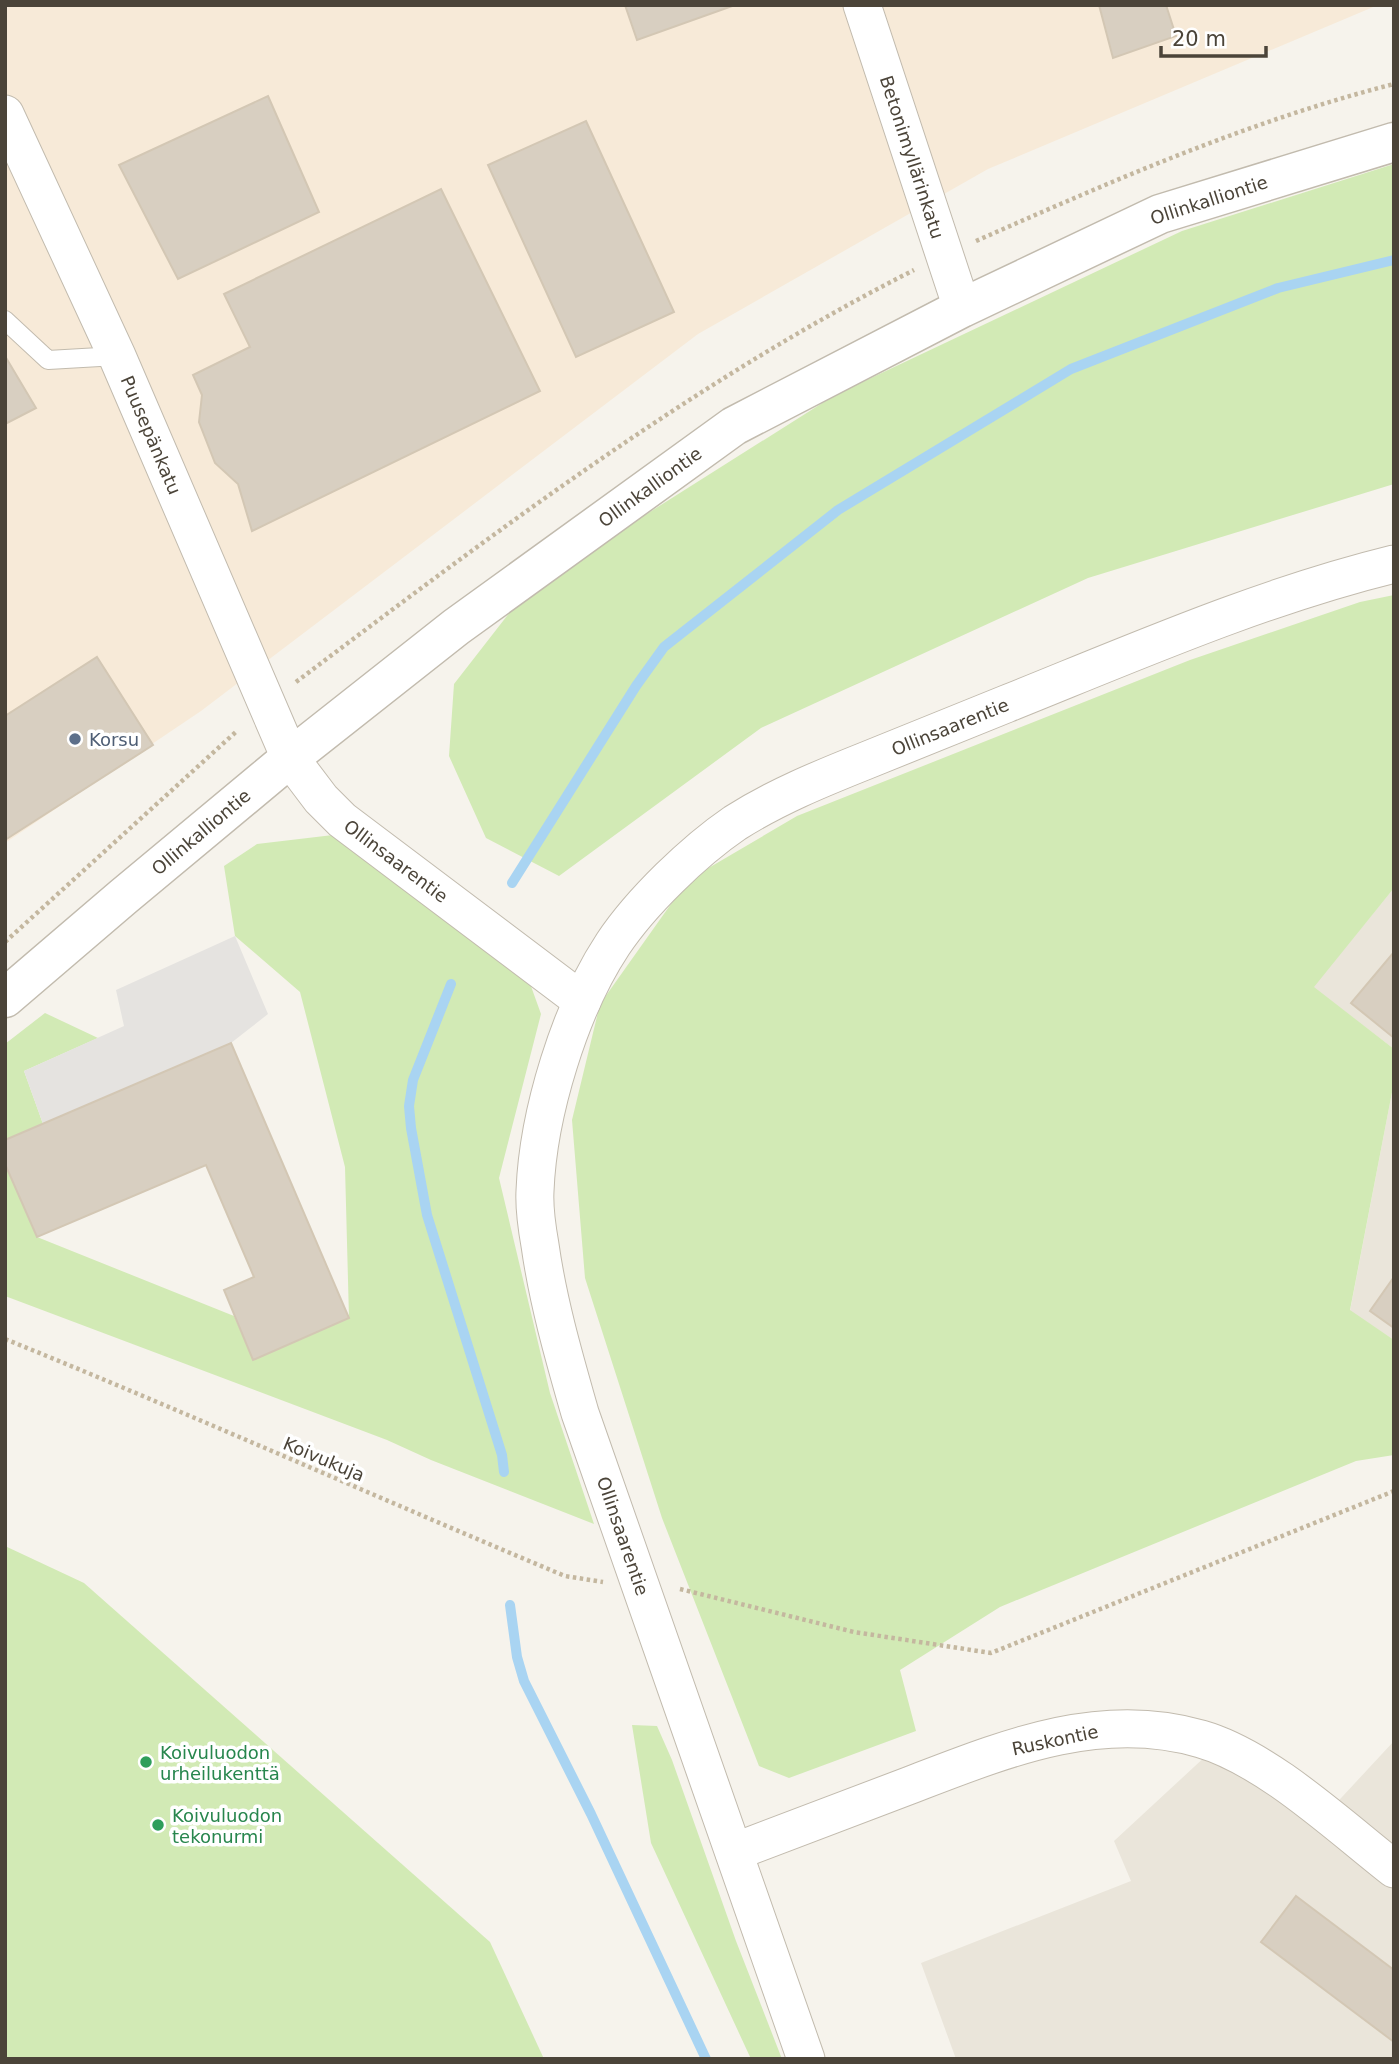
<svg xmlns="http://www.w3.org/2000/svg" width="1399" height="2064" font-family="'DejaVu Sans',sans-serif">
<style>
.residential{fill:#eae5da}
.commercial{fill:#f7ead8}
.green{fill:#d2eab5}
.parking{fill:#e5e3e0}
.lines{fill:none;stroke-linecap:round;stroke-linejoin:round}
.stream{stroke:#a9d4f2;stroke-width:10}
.building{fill:#d8cfc1;stroke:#d3c7b4;stroke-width:2}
.service-casing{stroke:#c2bbae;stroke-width:20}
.minor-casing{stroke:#c2bbae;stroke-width:39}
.tertiary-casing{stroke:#c2bbae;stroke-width:41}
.path{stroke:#c4b79f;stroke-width:4.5;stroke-dasharray:3.5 3.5;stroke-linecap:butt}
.service{stroke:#fff;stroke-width:18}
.minor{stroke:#fff;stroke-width:37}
.tertiary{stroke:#fff;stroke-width:38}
.service-dot{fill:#5c6f8a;stroke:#fff;stroke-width:2.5}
.leisure-dot{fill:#2e9e5b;stroke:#fff;stroke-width:2.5}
.labels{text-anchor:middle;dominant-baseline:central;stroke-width:7;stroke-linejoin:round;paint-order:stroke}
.street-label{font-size:18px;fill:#4b4439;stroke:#fff}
.service-label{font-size:18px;fill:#4e5e75;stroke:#fff;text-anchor:start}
.leisure-label{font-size:18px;fill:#27864d;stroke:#fff;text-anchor:start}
</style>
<rect width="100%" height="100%" fill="#f6f3ec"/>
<g class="residential">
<polygon points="1394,888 1394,1049 1313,987"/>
<polygon points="1394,1082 1394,1340 1350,1311"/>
<polygon points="1394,1741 1394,2059 956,2059 921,1963 1131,1881 1114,1841 1208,1754 1316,1825"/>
</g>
<polygon class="commercial" points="5,5 1378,5 988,169 698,334 201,711 5,843"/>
<g class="green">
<polygon points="1394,164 1394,484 1088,578 761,728 559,876 486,838 449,756 454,684 528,589 835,395 1182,231"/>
<polygon points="1394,595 1394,888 1314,987 1394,1049 1394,1082 1350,1310 1394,1340 1394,1455 1356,1461 1000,1607 900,1670 916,1731 789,1778 759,1766 662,1518 585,1278 572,1120 600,1004 688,880 797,816 1190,660 1360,602"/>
<polygon points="350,833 523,964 541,1014 499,1178 550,1393 594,1524 431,1460 387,1440 5,1296 5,1164 37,1237 234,1316 253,1359 349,1318 345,1167 300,992 235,936 224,866 257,844"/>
<polygon points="45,1013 98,1038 24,1071 43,1124 5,1140 5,1044"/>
<polygon points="5,1546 84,1583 490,1942 544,2059 5,2059"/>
<polygon points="632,1725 657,1726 672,1760 736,1941 782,2059 751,2059 651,1843"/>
</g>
<polygon class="parking" points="235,936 268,1014 231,1043 43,1124 24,1071 124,1026 116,990"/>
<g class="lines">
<g class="stream">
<polyline points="512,883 636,686 664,647 838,510 1071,369 1278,288 1394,260"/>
<polyline points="451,984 413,1080 409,1106 411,1128 427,1215 502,1455 504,1472"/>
<polyline points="510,1605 517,1657 524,1681 591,1814 706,2059"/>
</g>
</g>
<g class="building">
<polygon points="625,5 735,5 637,40"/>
<polygon points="1099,5 1166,5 1176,36 1113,58"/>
<polygon points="268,96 319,212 178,279 119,165"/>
<polygon points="586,121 674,312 576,357 488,165"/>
<polygon points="441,189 540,391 252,531 238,484 215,463 199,422 202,395 193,375 250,347 224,294"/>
<polygon points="5,356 36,408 5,424"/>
<polygon points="97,657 153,745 5,840 5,716"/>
<polygon points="1394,952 1394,1038 1351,1003"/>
<polygon points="231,1043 349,1318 253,1360 224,1290 254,1277 206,1165 37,1237 5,1164 5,1140"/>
<polygon points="1394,1277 1394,1328 1370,1311"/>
<polygon points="1296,1896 1394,1970 1394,2042 1261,1942"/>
</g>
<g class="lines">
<g class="service-casing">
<polyline id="service" points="5,320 48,360 117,356"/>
</g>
<g class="minor-casing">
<g id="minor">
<polyline points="862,5 962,308"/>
<polyline points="5,114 117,356 290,758 321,799 342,820 582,1001"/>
<path d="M734 1852C792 1830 850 1808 908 1786 1002 1750 1099 1709 1201 1739 1267 1758 1339 1826 1394 1869"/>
<path d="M806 2059 580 1413C564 1357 548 1302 540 1245 537 1228 534 1209 535 1191 538 1113 570 1009 613 944 641 902 694 851 735 823 776 797 820 779 865 761 912 742 959 723 1006 704 1133 653 1260 597 1394 564"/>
</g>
</g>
<g class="tertiary-casing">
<polyline id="tertiary" points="5,998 123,897 290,758 456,627 734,426 962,308 1160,214 1394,142"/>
</g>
<g class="path">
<path d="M976 241C1112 181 1249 121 1394 84"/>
<path d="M296 682C494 533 693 382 914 270"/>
<polyline points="5,942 238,730"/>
<path d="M5 1339C193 1415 378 1498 565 1576L603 1582"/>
<polyline points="680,1589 854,1632 991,1653 1394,1491"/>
</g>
<use href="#service" class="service"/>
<use href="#minor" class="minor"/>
<use href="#tertiary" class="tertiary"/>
</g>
<circle class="service-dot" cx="75" cy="739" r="7"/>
<g class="leisure-dot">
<circle cx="146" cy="1762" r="7"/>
<circle cx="158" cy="1825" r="7"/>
</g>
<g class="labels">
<g class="street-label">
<text transform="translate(912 157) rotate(72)">Betonimyllärinkatu</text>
<text transform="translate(1209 200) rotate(-18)">Ollinkalliontie</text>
<text transform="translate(151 435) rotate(67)">Puusepänkatu</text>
<text transform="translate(650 487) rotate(-36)">Ollinkalliontie</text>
<text transform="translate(950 727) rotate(-22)">Ollinsaarentie</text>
<text transform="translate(201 832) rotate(-40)">Ollinkalliontie</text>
<text transform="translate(396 861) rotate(37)">Ollinsaarentie</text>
<text transform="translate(324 1459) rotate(23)">Koivukuja</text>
<text transform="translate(623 1536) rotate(71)">Ollinsaarentie</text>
<text transform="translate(1055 1740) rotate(-12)">Ruskontie</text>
</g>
<g class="service-label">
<text x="89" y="739">Korsu</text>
</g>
<g class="leisure-label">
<text x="160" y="1752">Koivuluodon<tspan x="160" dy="21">urheilukenttä</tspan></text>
<text x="172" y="1815">Koivuluodon<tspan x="172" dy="21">tekonurmi</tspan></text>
</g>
</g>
<rect width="1399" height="2064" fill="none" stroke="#4b4439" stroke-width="14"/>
<path d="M1161 46v10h105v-10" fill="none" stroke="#4b4439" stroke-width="3.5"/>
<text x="1172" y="46" font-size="21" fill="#4b4439" stroke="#ffffff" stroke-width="5" paint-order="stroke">20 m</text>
</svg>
